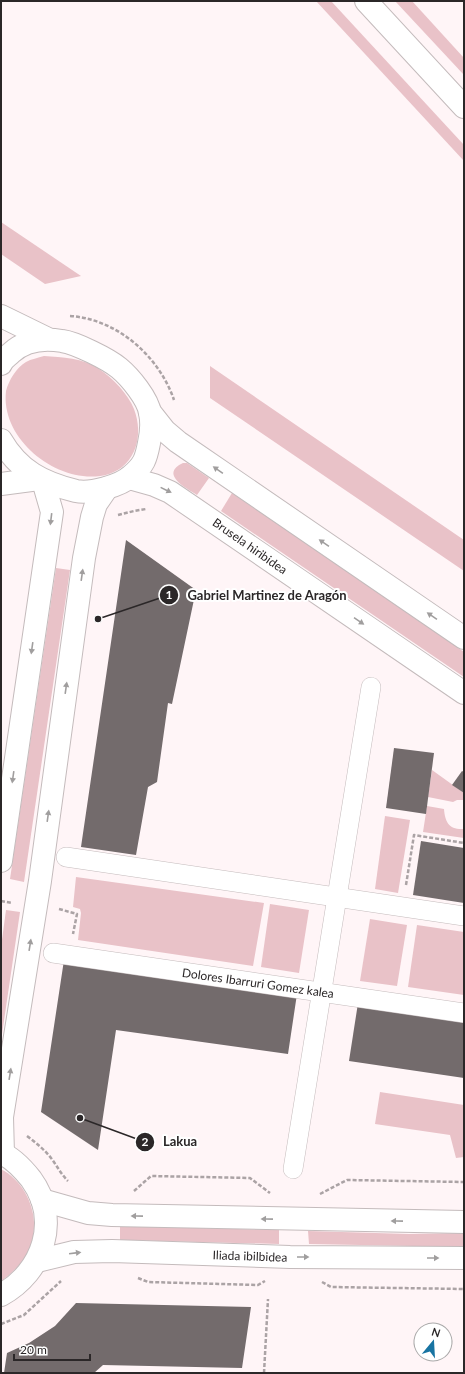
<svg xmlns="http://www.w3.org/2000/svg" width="465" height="1374" font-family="Lato,sans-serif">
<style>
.green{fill:#e9c2c8}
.building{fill:#736b6c}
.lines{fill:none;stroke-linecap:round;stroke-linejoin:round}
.pedestrian-casing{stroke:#c4bbbc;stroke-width:20}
.minor-casing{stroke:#c4bbbc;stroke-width:24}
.tertiary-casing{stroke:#c4bbbc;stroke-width:24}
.primary-casing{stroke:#c4bbbc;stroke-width:24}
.path{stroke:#aba3a5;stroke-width:2.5;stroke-dasharray:4 2;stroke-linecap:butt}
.pedestrian{stroke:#fff;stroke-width:19}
.minor{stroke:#fff;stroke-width:22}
.tertiary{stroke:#fff;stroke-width:22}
.primary{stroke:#fff;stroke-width:22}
.oneway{fill:#a09e9e}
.labels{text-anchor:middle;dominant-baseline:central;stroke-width:4;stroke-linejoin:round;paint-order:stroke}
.street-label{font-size:12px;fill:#2b2728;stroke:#fff}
.leader{fill:none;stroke:#2b2728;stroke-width:1.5}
.callout-dot{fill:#2b2728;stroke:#fff;stroke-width:1.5}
.mark-label{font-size:12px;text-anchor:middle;font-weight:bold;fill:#fff}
.callout-label{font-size:13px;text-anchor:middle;font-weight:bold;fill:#2b2728;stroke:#fff;stroke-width:4;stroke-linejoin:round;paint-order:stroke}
</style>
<rect width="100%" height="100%" fill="#fff5f7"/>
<g class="green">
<polygon points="316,1 331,1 464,145 464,161"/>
<polygon points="395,1 412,1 464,58 464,75"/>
<polygon points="1,222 81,276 45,284 1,254"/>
<path d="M44 356C62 357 83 358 99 369 113 378 128 394 134 409 144 435 136 465 109 474 63 488 0 442 6 391 9 380 16 368 26 362 31 359 38 358 44 356Z"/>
<polygon points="210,366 464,540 464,571 210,398"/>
<path d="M183 463H187L209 478 197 495C186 488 159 474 183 463Z"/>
<polygon points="232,493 464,652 464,677 221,511"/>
<polygon points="56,568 70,570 24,882 10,879"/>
<polygon points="432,770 464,793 464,800 457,800 453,802 428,797"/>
<path d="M427 806 444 809C445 822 449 830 464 829V838L423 832Z"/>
<polygon points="385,816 410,820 398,893 375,889"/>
<polygon points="76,877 264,903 253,966 78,940 81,913 80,909 73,907"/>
<polygon points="270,904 309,910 299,973 261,967"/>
<polygon points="6,910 20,912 1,1041 1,947"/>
<polygon points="370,919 407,925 397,986 360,981"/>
<polygon points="417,925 464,932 464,995 408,987"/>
<polygon points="380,1092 464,1105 464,1157 456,1158 450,1135 375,1124"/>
<path d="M1 1169C29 1184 43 1222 28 1252 22 1264 12 1273 1 1281Z"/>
<polygon points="120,1226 279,1230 279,1244 120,1240"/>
<polygon points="308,1231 409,1234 464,1233 464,1247 309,1244"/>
</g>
<g class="building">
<polygon points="126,540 196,590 172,704 168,703 157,782 148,787 136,855 81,847"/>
<polygon points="394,748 434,753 426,814 386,808"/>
<polygon points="462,771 464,772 464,793 452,785"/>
<polygon points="421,841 464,848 464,903 413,895"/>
<polygon points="64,960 297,994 288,1054 116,1030 98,1150 41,1112"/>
<polygon points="358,1003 464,1019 464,1078 349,1061"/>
<polygon points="76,1303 251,1307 242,1368 103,1365 94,1373 4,1373 7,1353 29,1343 55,1326"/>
</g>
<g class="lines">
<g class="pedestrian-casing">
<g id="pedestrian">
<polyline points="66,857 464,916"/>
<polyline points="53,953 464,1013"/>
<polyline points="293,1169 371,687"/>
</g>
</g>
<g class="minor-casing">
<g id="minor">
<polyline points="366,1 464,107"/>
<polyline points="1,484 39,479"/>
<polyline points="1,861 52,512 43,481"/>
<polyline points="3,1154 2,1117 40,881 84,558 92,517 96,504 107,488"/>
</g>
</g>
<g class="tertiary-casing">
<g id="tertiary">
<path d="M1 1153C13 1158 23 1169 31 1179 61 1220 43 1272 1 1295"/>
<polyline points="42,1200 88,1213 112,1215 464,1222"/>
<polyline points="37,1261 74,1252 112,1251 290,1257 464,1258"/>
</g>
</g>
<g class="primary-casing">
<g id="primary">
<polyline points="1,316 48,339"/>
<path d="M1 364C3 359 7 357 11 353 25 340 44 338 62 341 76 343 108 359 119 368 130 377 148 399 150 413 152 422 151 434 149 443 146 459 144 465 131 476 120 486 90 494 76 491 43 483 19 471 1 440"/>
<polyline points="150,412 165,431 178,442 464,638"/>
<polyline points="129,478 154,485 170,492 464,693"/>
</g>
</g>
<g class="path">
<path d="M70 316C117 319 159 356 174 400"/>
<polyline points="118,515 134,511 146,509"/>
<polyline points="406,885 414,835 464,843"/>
<polyline points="1,901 12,903"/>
<polyline points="59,909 77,914 73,934"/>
<path d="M27 1136C36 1143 44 1149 51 1158 57 1166 61 1174 68 1181"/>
<polyline points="134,1191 151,1176 250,1178 270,1193"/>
<polyline points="320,1194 347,1180 464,1182"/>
<polyline points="138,1278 148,1282 258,1285 265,1281"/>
<polyline points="322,1282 331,1287 464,1289"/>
<polyline points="1,1324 24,1315 61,1281"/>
<polyline points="264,1373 268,1299"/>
</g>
<use href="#pedestrian" class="pedestrian"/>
<use href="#minor" class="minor"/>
<use href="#tertiary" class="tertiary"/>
<use href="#primary" class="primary"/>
</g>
<defs><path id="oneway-solid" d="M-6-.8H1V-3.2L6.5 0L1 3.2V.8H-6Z"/></defs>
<g class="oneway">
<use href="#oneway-solid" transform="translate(218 470) rotate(-145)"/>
<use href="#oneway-solid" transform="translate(166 490) rotate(26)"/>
<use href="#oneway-solid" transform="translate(51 519) rotate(97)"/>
<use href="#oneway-solid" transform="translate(324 543) rotate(-146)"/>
<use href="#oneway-solid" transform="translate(82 575) rotate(-82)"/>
<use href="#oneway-solid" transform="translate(432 616) rotate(-146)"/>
<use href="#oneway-solid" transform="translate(359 621) rotate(34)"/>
<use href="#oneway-solid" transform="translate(32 648) rotate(98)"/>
<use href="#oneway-solid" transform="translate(66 688) rotate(-82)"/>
<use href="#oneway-solid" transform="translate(13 777) rotate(98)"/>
<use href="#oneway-solid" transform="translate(48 816) rotate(-82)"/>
<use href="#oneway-solid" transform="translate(30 945) rotate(-81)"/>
<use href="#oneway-solid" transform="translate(10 1074) rotate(-81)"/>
<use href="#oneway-solid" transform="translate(137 1216) rotate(-179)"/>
<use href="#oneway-solid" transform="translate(267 1219) rotate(-179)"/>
<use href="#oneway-solid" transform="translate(397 1221) rotate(-179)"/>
<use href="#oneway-solid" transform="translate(75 1253) rotate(-7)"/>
<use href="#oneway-solid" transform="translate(303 1257)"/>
<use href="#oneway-solid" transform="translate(433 1258)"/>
</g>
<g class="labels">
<g class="street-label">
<text transform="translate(250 546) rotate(35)">Brusela hiribidea</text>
<text transform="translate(258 983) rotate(8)">Dolores Ibarruri Gomez kalea</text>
<text transform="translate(250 1256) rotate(2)">Iliada ibilbidea</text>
</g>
</g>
<path class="leader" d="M98 619L169 595M80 1118L145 1142"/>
<g class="callout-dot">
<circle cx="98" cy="619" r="4"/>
<circle cx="80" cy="1118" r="4"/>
<circle cx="169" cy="595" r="10"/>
<circle cx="145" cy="1142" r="10"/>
</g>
<g class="mark-label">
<text x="169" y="599">1</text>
<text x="145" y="1146">2</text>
</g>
<g class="callout-label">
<text x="267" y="600">Gabriel Martinez de Aragón</text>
<text x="180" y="1146">Lakua</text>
</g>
<rect width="465" height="1374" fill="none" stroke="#2b2728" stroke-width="4"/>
<g transform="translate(433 1342) rotate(18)"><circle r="19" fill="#ffffff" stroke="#aaa9a9"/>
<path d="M0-3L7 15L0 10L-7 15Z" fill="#1874a2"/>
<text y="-6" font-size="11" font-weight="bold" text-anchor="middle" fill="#2b2728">N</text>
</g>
<path d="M14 1354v6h76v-6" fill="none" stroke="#2b2728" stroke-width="2"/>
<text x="20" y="1354" font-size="12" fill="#2b2728" stroke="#ffffff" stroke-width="3" paint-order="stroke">20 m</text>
</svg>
